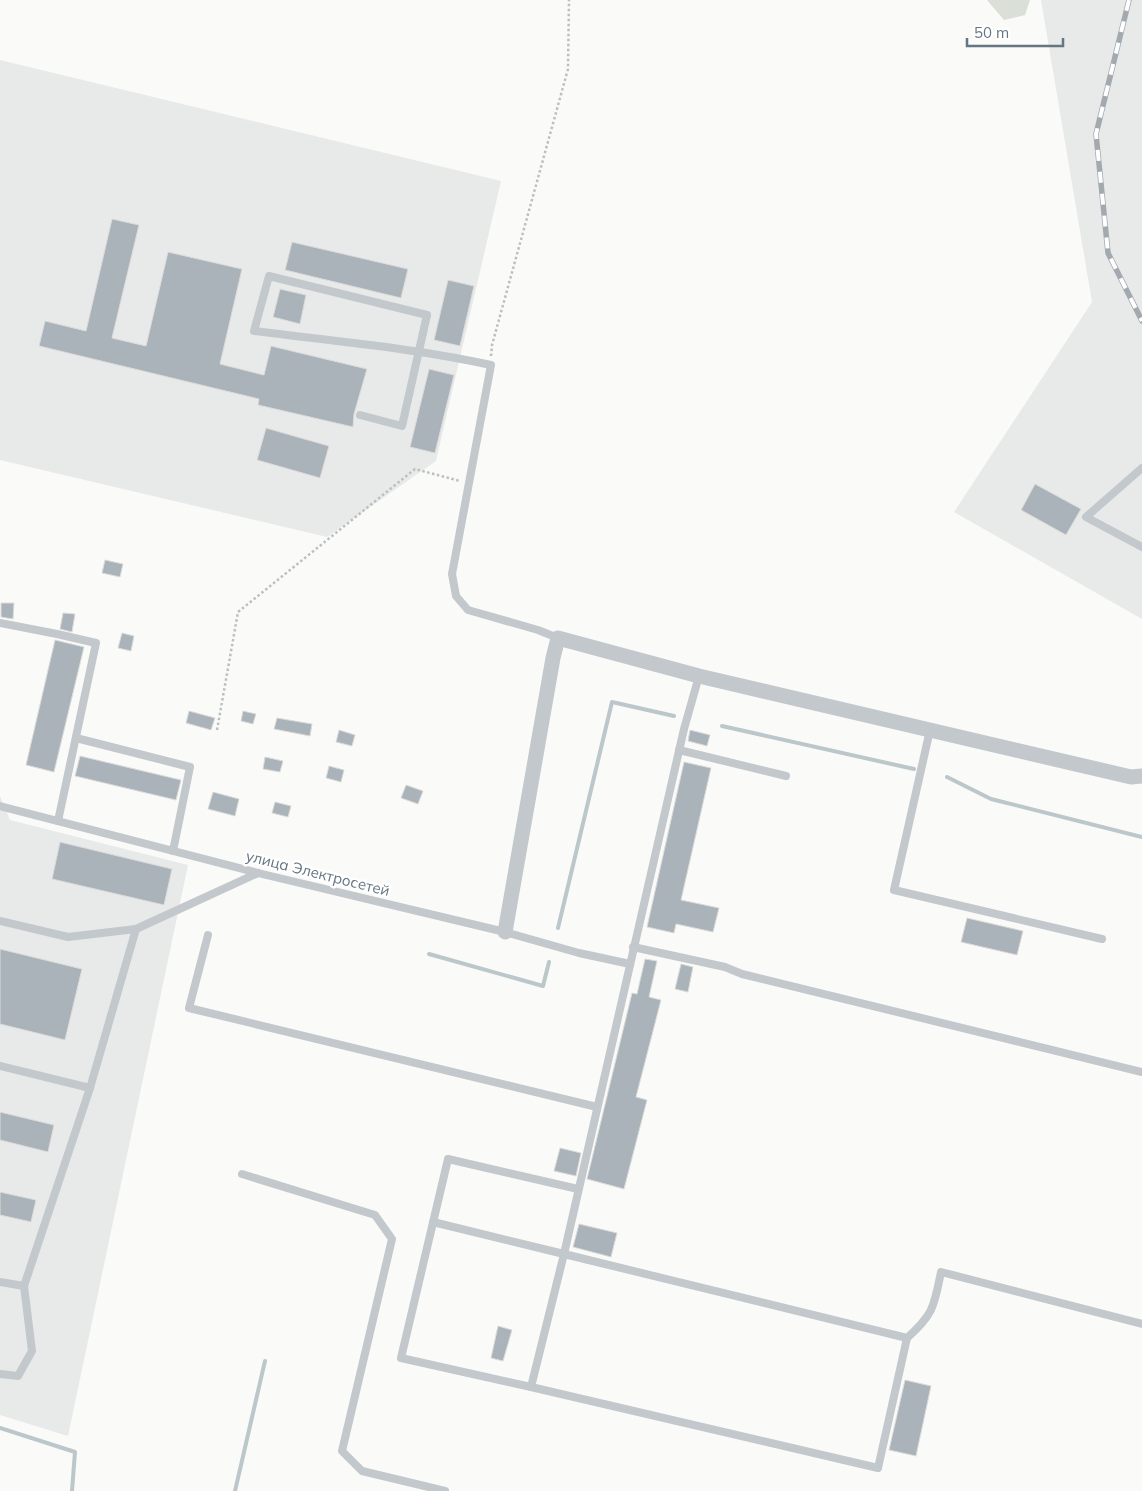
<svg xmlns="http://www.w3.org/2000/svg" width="1142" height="1491" font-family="Mulish,sans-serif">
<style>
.built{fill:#e8e9e9}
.green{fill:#dadfd7}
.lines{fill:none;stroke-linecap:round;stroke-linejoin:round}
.stream{stroke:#bbc7cb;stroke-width:4}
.building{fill:#aab3b9;stroke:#dcdcda}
.path{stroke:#bbbfc2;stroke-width:2.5;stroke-dasharray:2.5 2.5;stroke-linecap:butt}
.lane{stroke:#c3c8cc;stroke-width:8}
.street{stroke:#c3c8cc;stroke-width:15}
.rail-casing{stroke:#a2aab0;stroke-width:5.5}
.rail{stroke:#fff;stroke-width:4;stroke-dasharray:11;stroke-linecap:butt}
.labels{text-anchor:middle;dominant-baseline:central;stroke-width:5;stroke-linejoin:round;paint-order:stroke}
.street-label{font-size:15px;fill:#657683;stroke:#fff}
</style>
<rect width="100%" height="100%" fill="#fafaf8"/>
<g class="built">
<polygon points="1041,0 1142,0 1142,619 954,512 1092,302"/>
<polygon points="0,60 501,181 436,461 327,537 0,460"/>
<polygon points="0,796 10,820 188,865 68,1436 0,1415"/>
</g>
<polygon class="green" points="987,0 1030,0 1025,15 1004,20"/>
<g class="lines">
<g class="stream">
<polyline points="722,726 914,769"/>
<polyline points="947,777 991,799 1142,837"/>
<polyline points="558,928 612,702 674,716"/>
<polyline points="429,954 543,986 549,962"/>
<polyline points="0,1428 75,1452 72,1491"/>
<polyline points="235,1491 265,1361"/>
</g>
</g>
<g class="building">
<polygon points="112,219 139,225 112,338 146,346 168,252 242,269 220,364 264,375 271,346 367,369 354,414 353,427 258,405 259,399 39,346 45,321 86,331"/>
<polygon points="292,242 408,269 401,298 285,270"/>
<polygon points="448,280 474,286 460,346 434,340"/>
<polygon points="280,289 306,295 300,324 273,317"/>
<polygon points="429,369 454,375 435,453 410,447"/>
<polygon points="266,428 329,446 320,478 257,460"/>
<polygon points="1035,484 1081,509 1066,535 1021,510"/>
<polygon points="105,560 123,564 120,577 102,573"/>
<polygon points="1,603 14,603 13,619 1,617"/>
<polygon points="63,613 75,614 72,632 60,629"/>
<polygon points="122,633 134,636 131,651 118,648"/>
<polygon points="55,640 84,647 54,772 26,765"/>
<polygon points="189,711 215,718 211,730 186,723"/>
<polygon points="243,711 256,714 253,724 241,721"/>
<polygon points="277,718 312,724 310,736 274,729"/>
<polygon points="339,730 355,735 352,746 336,742"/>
<polygon points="690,730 710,735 707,746 688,741"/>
<polygon points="80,756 181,780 176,800 75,776"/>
<polygon points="265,757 283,761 280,772 263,769"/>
<polygon points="684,762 711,768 681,900 719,908 713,932 676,924 674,933 647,927"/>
<polygon points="329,766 344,770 341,782 326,778"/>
<polygon points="406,785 423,791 418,804 401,798"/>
<polygon points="213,792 239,799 235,816 208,809"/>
<polygon points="275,802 291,806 288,817 272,813"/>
<polygon points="60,842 172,869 164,905 52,879"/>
<polygon points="967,918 1023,931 1017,955 961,942"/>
<polygon points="0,949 82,969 65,1040 0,1024"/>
<polygon points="645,959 657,961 649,997 661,1000 636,1097 647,1100 624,1189 587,1179 632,993 637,994"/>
<polygon points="681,964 693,967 688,992 675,989"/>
<polygon points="0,1112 54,1125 48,1152 0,1140"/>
<polygon points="560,1148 581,1153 576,1176 554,1171"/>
<polygon points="0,1192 36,1200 31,1222 0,1215"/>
<polygon points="579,1224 617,1233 611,1257 573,1247"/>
<polygon points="498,1326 512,1330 503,1361 491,1358"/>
<polygon points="905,1380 931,1386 916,1456 889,1450"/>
</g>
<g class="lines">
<g class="path">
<polyline points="491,356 492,345 568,69 569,0"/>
<polyline points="217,730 238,612 415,469 460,481"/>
</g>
<g class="lane">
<path d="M360 415 402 426 427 315 269 276 254 331C333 341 414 348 491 365L452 574 456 596 468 610 538 630 558 638"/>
<polyline points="1142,468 1086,517 1142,547"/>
<polyline points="0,623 57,634 96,643 58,821"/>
<path d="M699 676 684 729 564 1254 907 1338C934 1314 934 1306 941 1272L1142 1324"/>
<polyline points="930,730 894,890 1102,939"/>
<polyline points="76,738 190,767 173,851"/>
<polyline points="679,750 786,776"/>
<polyline points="0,806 258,873 505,932 579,953 630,964"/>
<polyline points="0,921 68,937 136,929"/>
<polyline points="208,935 189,1008 597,1107"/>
<polyline points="633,947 725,967 742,974 1142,1072"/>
<polyline points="0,1066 90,1088"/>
<polyline points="242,1174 375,1215 392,1239 342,1451 362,1471 445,1491"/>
<polyline points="433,1222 564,1254 531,1387 878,1468 907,1338"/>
<polyline points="0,1282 24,1286"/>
<polyline points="0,1374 18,1376 32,1351 24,1286 90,1088 136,929 258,873"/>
<polyline points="531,1387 401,1358 448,1159 578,1189"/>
</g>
<polyline class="street" points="505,932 553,658 558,638 699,676 1131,777 1142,776"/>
<g class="rail-casing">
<polyline id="rail" points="1129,0 1096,134 1108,253 1142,321"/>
</g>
<use href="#rail" class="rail"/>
</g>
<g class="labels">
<g class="street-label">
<text transform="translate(318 873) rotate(14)">улица Электросетей</text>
</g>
</g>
<path d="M967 38v8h96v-8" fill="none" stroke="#657683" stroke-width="2.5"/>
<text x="974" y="38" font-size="15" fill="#657683" stroke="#ffffff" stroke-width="4" paint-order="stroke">50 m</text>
</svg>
